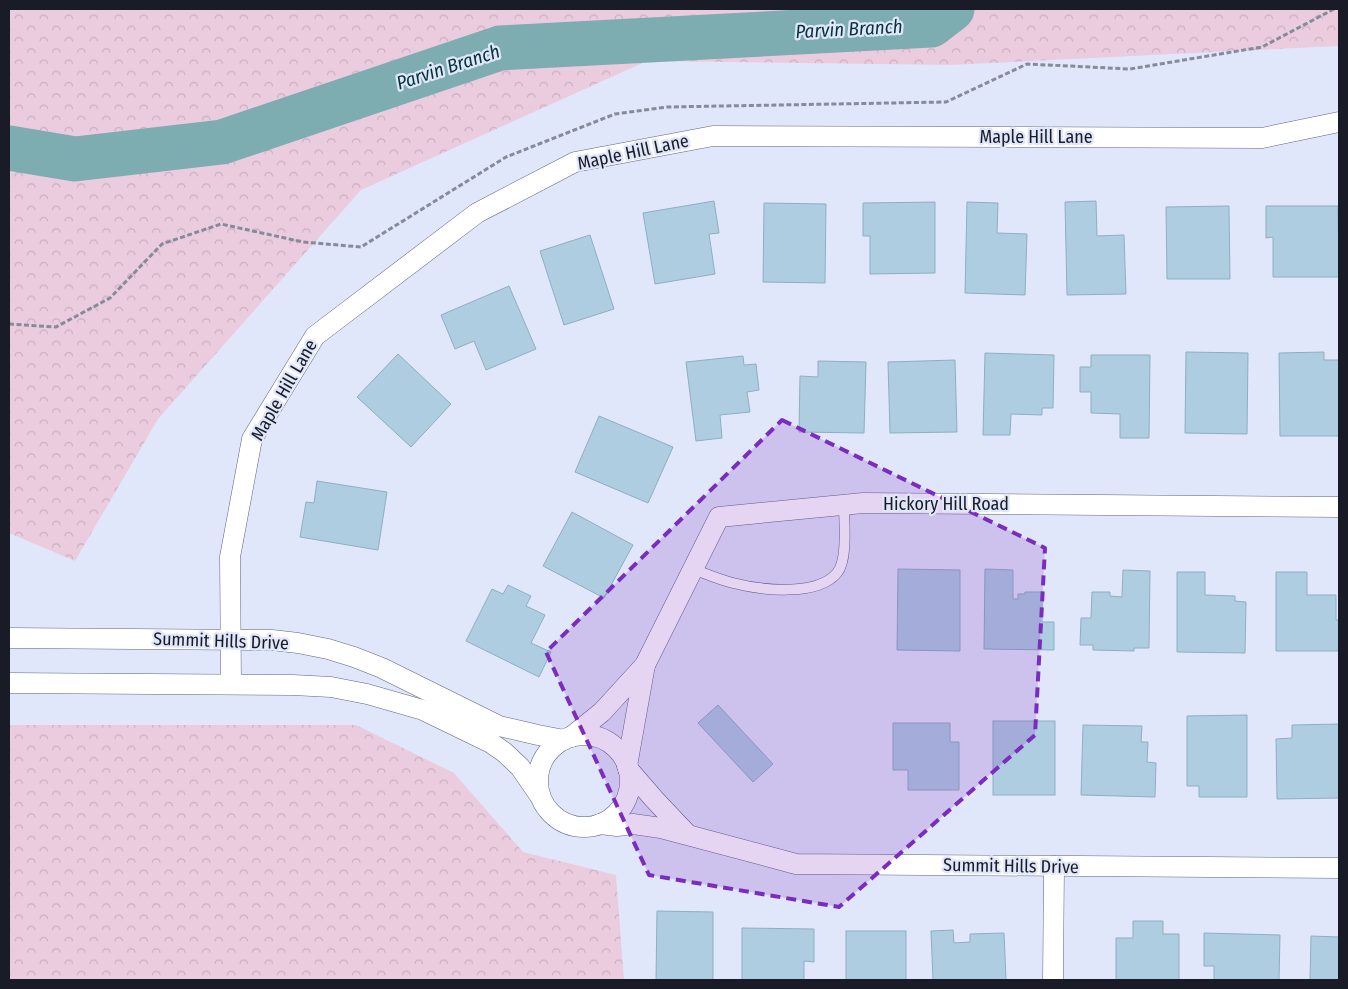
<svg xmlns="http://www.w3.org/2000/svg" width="1348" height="989" font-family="'Fira Sans Condensed',sans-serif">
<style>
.forest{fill:url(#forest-crowns)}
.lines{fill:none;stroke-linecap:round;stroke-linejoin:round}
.river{stroke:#7dadb0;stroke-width:45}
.building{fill:#aecde1;stroke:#8faec1}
.lane-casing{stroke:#5d6580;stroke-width:11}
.street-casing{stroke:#5d6580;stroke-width:21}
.path{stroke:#868b9a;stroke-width:3;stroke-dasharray:5 2.5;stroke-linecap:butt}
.lane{stroke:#fff;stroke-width:10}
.street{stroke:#fff;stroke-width:20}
.marked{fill:#7b2cbf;fill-opacity:0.2;stroke:#7b2cbf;stroke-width:4;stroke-dasharray:10 6;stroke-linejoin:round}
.labels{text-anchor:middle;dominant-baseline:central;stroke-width:4.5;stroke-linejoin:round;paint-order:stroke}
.street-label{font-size:18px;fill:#191c27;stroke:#e1e7fa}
.water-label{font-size:19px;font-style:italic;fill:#023336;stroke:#e1e7fa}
</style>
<defs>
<pattern id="forest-crowns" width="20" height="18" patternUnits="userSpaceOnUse" patternTransform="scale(1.25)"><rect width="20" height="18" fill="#ebccdf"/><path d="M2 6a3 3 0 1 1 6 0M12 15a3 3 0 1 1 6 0" fill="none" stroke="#c9afbf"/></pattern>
</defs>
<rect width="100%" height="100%" fill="#e1e7fa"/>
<g class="forest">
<polygon points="9,9 1339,9 1339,46 950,65 647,61 361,190 158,419 75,561 9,533"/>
<polygon points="9,725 356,725 454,773 523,852 616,875 624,980 9,980"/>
</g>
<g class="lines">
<polyline class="river" points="9,148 75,159 222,142 500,48 931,25 952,9"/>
</g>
<g class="building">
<polygon points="714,201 719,233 709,234 715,274 655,284 643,213"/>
<polygon points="1096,201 1097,236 1124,235 1126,294 1067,295 1065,202"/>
<polygon points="935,202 935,273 870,274 870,236 863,236 863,203"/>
<polygon points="967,202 998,203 997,233 1027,234 1025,295 965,293"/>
<polygon points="764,203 826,204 825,283 763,282"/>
<polygon points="1229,206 1230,279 1167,279 1166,207"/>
<polygon points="1266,206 1338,206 1339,277 1273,277 1273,237 1266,238"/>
<polygon points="590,235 614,309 564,325 540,251"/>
<polygon points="509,286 536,349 486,370 474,341 455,349 441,315"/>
<polygon points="1186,352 1248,353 1247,434 1185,433"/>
<polygon points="1324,352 1324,360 1339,360 1339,436 1280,436 1279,353"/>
<polygon points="985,353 1054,355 1053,408 1042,408 1042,415 1011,414 1010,435 983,435"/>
<polygon points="398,354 451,404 411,447 357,397"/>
<polygon points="1091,355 1150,355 1149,438 1120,438 1120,414 1091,413 1091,392 1080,392 1080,367 1091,367"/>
<polygon points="743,356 744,365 756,364 759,390 747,392 750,412 720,415 722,438 696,441 686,362"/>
<polygon points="955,360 957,432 890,433 888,362"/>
<polygon points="818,361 866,362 864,433 799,432 800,376 818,377"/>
<polygon points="599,416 673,447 648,503 575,472"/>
<polygon points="317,481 387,492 378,550 300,537 306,502 314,503"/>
<polygon points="572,512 633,545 604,598 543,566"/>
<polygon points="898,569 960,570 960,651 897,650"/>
<polygon points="985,569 1013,570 1013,599 1018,599 1018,594 1025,594 1025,592 1043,592 1042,622 1054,622 1054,650 984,649"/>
<polygon points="1123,570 1150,571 1149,648 1134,648 1134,651 1093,650 1093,645 1080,645 1081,618 1091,618 1092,592 1110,592 1110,596 1122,597"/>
<polygon points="1177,572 1205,572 1205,595 1235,596 1235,601 1246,602 1245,653 1177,652"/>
<polygon points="1276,572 1307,572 1307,595 1336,595 1336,620 1339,620 1339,651 1276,651"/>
<polygon points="508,585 531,596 526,606 545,615 531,643 551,652 539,677 466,641 492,589 503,594"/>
<polygon points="718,705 773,764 753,782 698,723"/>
<polygon points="1247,715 1247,797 1199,797 1199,786 1187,786 1187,716"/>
<rect x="993" y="721" width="62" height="74"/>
<polygon points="893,723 950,723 950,742 959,742 959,790 908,790 908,770 893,770"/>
<polygon points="1339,724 1339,798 1277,799 1276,739 1292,738 1292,725"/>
<polygon points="1083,725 1142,726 1141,742 1148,742 1147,762 1156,763 1155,797 1081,795"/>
<polygon points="657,911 713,912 713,980 656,980"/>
<polygon points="1133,921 1163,921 1163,934 1179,934 1179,980 1116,980 1116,938 1133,938"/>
<polygon points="742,928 814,929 814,962 804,961 804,980 742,980"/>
<polygon points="953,930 954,943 970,942 970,934 1004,933 1006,980 933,980 931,931"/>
<rect x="846" y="931" width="60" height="49"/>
<polygon points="1204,933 1280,935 1279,980 1214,980 1214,966 1204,966"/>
<polygon points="1311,936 1339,937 1339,980 1310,980"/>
</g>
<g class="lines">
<g class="lane-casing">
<path id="lane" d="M693 569C706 574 720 580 733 583 760 590 817 597 837 573 848 560 844 522 844 505"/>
</g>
<g class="street-casing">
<g id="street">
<polyline points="9,638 272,640 298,643 328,649 354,657 382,668 499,726 538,735 564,740"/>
<polyline points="9,683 293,685 331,687 367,694 423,710 491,743 504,752 520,767 540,796"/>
<polyline points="231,683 230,557 252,439 315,336 477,213 575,162 713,136 1262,138 1339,122"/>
<circle cx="584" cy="781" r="46"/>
<polyline points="571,737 602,712 645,665 719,517 863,503 1339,507"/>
<polyline points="627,766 645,665"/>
<polyline points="628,769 654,799 687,834"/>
<polyline points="600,824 617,826 633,824 661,828 796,864 1339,868"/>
<polyline points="1053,980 1054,866"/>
</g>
</g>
<polyline class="path" points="9,324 56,327 110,298 162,244 221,224 303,242 361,247 506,157 615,114 667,107 946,102 1027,64 1130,69 1262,47 1334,9"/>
<use href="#lane" class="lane"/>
<use href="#street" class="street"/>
</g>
<path class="marked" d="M782 420 1045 548 1035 735 839 907 649 875 546 652Z"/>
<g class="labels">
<g class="street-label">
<text x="1036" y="137">Maple Hill Lane</text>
<text transform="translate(633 152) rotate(-12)">Maple Hill Lane</text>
<text transform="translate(284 390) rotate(-60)">Maple Hill Lane</text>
<text x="946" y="504">Hickory Hill Road</text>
<text transform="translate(221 641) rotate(2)">Summit Hills Drive</text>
<text transform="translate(1011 866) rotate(1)">Summit Hills Drive</text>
</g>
<g class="water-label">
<text transform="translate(849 29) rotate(-3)">Parvin Branch</text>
<text transform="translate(448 67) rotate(-18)">Parvin Branch</text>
</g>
</g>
<rect width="1348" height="989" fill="none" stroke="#191c27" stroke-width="20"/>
</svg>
